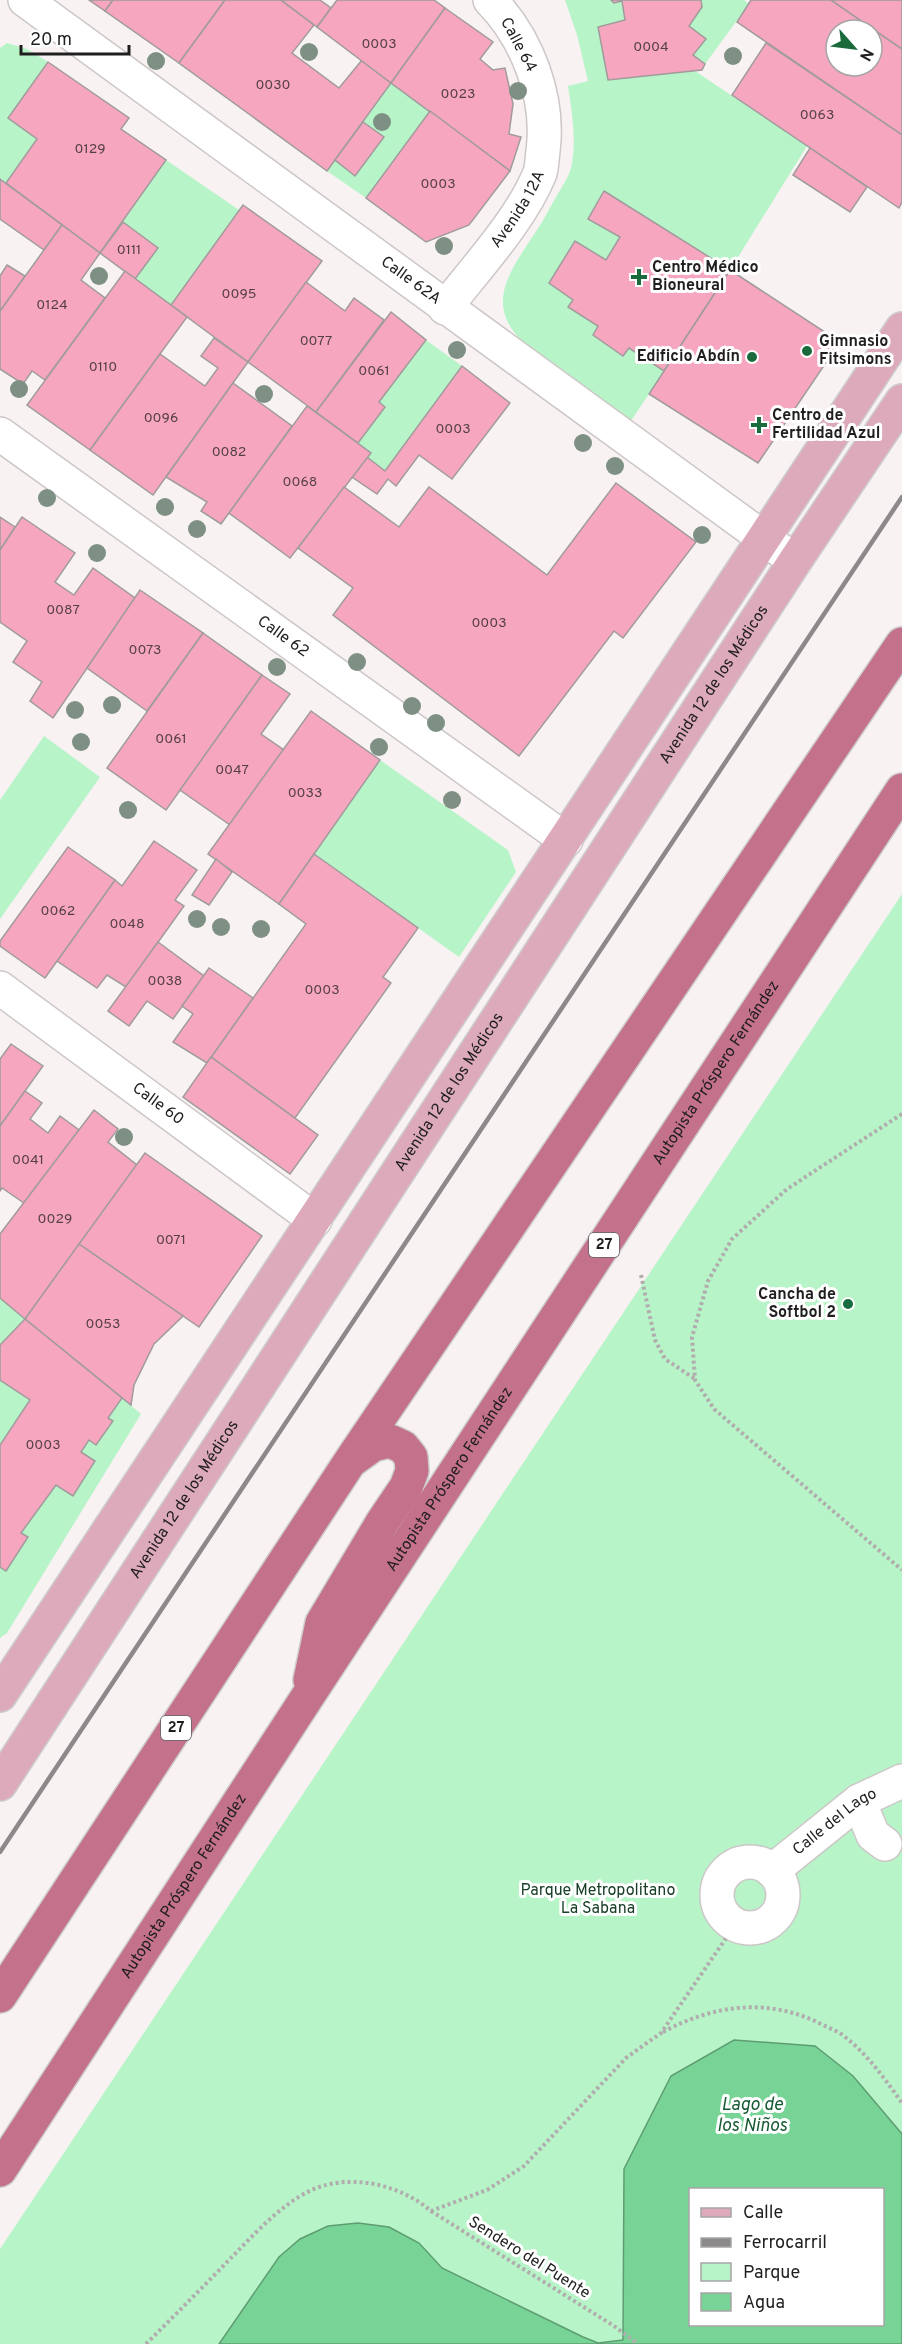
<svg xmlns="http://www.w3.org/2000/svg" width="902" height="2344" font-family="Overpass,sans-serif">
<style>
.green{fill:#b7f4c8;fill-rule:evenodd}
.water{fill:#78d496;stroke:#5e9d72;stroke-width:1.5;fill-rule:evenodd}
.building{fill:#f7a6bf;stroke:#a09b9c;stroke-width:1.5;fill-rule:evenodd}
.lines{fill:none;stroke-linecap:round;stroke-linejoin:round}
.minor-casing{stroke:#cdc7c8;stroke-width:36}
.major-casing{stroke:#cecece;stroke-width:36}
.highway-casing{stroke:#cecece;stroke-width:36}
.path{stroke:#b1adae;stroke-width:4;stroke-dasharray:3 3;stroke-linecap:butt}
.minor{stroke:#fff;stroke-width:33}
.major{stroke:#dcaaba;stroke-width:33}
.highway{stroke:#c4728c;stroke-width:33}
.rail{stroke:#8d898a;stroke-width:4.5}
.tree{fill:#7e9083}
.poi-dot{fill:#196b3c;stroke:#fff;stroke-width:2}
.labels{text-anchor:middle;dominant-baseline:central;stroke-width:6;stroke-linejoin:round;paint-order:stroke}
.number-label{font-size:14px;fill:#564047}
.shield{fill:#fff;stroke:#636262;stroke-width:1.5}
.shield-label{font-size:15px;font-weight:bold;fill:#201e1f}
.street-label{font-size:16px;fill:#201e1f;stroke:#fff}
.poi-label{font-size:16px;font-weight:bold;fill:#201e1f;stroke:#fff;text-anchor:start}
.park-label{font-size:16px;fill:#1a4028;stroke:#fff}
.water-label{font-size:18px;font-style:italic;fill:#165a32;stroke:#fff}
</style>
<rect width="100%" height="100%" fill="#f8f2f3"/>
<g class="green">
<path d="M565 0H611L614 3 622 1 625 20 608 80 695 71 807 146 730 270 604 192 588 219 620 237 606 260 575 241 549 283 573 300 568 307 598 326 593 335 623 356 629 348 664 371 631 421 525 344C484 306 508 274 533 236 543 222 550 207 559 192 563 185 569 176 571 168 577 141 572 113 568 86L588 81 577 35Z"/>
<polygon points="701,0 744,0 749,4 705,64 693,55 705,39 689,26"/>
<polygon points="7,43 27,49 48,62 8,117 37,139 6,183 0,179 0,48"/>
<polygon points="391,83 430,111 366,198 327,171 335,160 355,175 383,137 363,122"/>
<polygon points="166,160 239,210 171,305 135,279 158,247 123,222"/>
<polygon points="426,340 462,366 385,471 367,457 370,453 358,443 385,407 379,402"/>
<polygon points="44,736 100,777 0,919 0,800"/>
<polygon points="380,760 508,850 516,872 459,957 314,854"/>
<path d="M902 894V2344H0V2249ZM690 2190H882V2324H690Z"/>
<polygon points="0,1298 25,1319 0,1345"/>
<polygon points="0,1380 30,1400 0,1445"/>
<polygon points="122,1398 141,1414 7,1633 0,1638 0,1567 28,1537 21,1533 56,1485 73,1496 95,1461 81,1452 89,1440 96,1445 112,1421 108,1418"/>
</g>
<path class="water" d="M734 2040 815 2046 853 2076 902 2134V2344H219L279 2257 300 2239 328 2226 358 2223 389 2227 419 2243 442 2268 583 2337 598 2343 623 2340 624 2169 671 2076ZM690 2190H882V2324H690Z"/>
<g class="building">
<polygon points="89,0 113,0 105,11"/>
<polygon points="113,0 225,0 179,63 105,11"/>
<polygon points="225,0 281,0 314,25 292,53 339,88 362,60 391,83 327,171 179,63"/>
<polygon points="281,0 320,0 331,8 317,27"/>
<polygon points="337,0 434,0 445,8 391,83 317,27"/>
<polygon points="611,0 701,0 702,7 689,26 706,39 693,55 705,64 702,70 608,80 598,27 625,20 622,1 614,3"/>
<path d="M751 0H831L902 49V135L737 22ZM836 30H872V66H836Z"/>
<polygon points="831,0 902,0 902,49"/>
<polygon points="445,8 493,42 480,59 493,70 505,68 513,104 509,134 521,137 510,171 391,83"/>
<polygon points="766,43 902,135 902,202 899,208 732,95"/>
<polygon points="48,62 129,118 121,129 166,160 100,253 6,183 37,139 8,118"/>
<polygon points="430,111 510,171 469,225 426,242 366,198"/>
<polygon points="363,122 384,137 355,176 335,160"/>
<polygon points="810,148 867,187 850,212 793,175"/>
<polygon points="0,179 62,225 44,250 0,219"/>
<polygon points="604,191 730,270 664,371 629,348 623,356 593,335 598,326 568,307 573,300 549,283 575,241 606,260 620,237 588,219"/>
<polygon points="243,205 322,261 248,362 171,305"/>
<polygon points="123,222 158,248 135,279 100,253"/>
<polygon points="62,225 100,253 81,280 105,298 45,380 32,371 23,384 0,369 0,311"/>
<polygon points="7,265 25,276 0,311 0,276"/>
<polygon points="730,270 840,342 758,463 649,394"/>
<polygon points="125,271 187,317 90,450 27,405"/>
<polygon points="306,282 345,311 354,298 384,320 316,412 248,362"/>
<polygon points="391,312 426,340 379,402 385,407 358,443 316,412"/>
<polygon points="214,338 248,362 153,495 90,450 160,354 205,386 218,368 201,356"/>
<polygon points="462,366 510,403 452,479 419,455 396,486 388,479 377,494 352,477 367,457 385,471"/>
<polygon points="233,383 292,426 221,524 201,511 207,502 166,477"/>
<polygon points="307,406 371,453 290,558 229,513"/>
<polygon points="616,483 696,542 623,638 614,631 519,756 333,615 353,588 298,548 344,487 399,527 429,487 547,575"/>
<polygon points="0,517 15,527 0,550"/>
<polygon points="22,517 75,553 55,582 74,595 93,568 135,598 53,718 30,701 42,682 13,662 27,641 0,622 0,550"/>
<polygon points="140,590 203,633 147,711 87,668"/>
<polygon points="203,633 262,675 166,810 107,768"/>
<polygon points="262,675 290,694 261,734 284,750 230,825 180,790"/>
<polygon points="311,711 380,760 279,904 208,854"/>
<polygon points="154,841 197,870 175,900 184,906 126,987 107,975 97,988 57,961 115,880 122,886"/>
<polygon points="68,847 115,880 45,978 0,946 0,941"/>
<polygon points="314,854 418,928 383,977 391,983 295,1118 211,1057 306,924 279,904"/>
<polygon points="216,859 232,872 209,905 192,895"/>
<polygon points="158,942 204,976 173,1019 147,1001 129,1026 108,1011"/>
<polygon points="209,968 253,998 207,1063 173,1042 193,1014 182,1006"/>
<polygon points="11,1044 43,1066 0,1126 0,1059"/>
<polygon points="211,1057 318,1135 290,1174 183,1097"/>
<polygon points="25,1091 42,1103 30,1119 48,1133 60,1116 79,1130 24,1203 2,1188 0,1191 0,1126"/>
<polygon points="94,1110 118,1129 108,1142 137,1165 25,1319 0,1298 0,1234"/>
<polygon points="145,1153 262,1236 199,1327 79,1244"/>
<polygon points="79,1244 183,1316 154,1344 134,1385 131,1405 25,1319"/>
<polygon points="25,1319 122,1398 108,1418 113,1421 96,1445 89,1440 81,1452 95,1461 73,1496 56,1485 21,1533 28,1537 6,1571 0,1567 0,1445 30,1400 0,1380 0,1345"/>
</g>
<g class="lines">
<g class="minor-casing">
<g id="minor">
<path id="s1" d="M25 0 795 561"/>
<path id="s2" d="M445 308C476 268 521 220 540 173 542 166 542 158 543 151 550 97 527 38 490 0"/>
<path id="s3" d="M0 434 566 840"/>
<path id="s4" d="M0 988 315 1220"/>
<polyline points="859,1801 873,1835 885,1844"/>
<circle cx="750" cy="1895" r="33"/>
<path id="s5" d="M772 1871 859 1801 902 1781"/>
</g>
</g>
<g class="major-casing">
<g id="major">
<polyline points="0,1695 902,329"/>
<path id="s6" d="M0 1784 795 561 902 401"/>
</g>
</g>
<g class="highway-casing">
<g id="highway">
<polyline points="310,1680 322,1623 383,1521 406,1487 412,1471 411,1457 403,1447 390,1441 373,1445 352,1460"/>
<polyline points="0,1996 351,1460 902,644"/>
<path id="s7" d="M0 2170 306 1699 902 790"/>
</g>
</g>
<g class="path">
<polyline points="902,1114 787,1189 732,1239 708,1281 692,1337 695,1380 714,1409 902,1570"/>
<polyline points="641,1275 655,1340 665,1359 695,1379"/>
<path d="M663 2032C713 2005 768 1997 821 2024 829 2028 838 2031 845 2037 868 2055 885 2079 902 2103"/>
<polyline points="431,2211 614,2326 638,2344"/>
<path d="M146 2344C173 2317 200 2290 227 2262 250 2239 273 2212 302 2195 342 2171 397 2182 431 2211L487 2190 524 2166 626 2058 661 2033 735 1925"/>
</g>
<use href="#minor" class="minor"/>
<use href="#major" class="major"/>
<use href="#highway" class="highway"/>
<polyline class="rail" points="0,1852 902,497"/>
</g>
<g class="tree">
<circle cx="309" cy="52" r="9"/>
<circle cx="733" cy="56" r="9"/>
<circle cx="156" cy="61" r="9"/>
<circle cx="518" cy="91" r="9"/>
<circle cx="382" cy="122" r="9"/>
<circle cx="444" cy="246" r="9"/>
<circle cx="99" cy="276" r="9"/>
<circle cx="457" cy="350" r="9"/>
<circle cx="19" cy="389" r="9"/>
<circle cx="264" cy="394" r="9"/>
<circle cx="583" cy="443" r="9"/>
<circle cx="615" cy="466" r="9"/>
<circle cx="47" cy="498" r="9"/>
<circle cx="165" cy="507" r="9"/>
<circle cx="197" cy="529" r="9"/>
<circle cx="702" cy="535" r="9"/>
<circle cx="97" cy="553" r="9"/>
<circle cx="357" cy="662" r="9"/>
<circle cx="277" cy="667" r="9"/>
<circle cx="112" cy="705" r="9"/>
<circle cx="412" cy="706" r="9"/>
<circle cx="75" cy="710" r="9"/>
<circle cx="436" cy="723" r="9"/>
<circle cx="81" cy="742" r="9"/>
<circle cx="379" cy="747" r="9"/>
<circle cx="452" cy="800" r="9"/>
<circle cx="128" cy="810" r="9"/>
<circle cx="197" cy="919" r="9"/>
<circle cx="221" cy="927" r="9"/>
<circle cx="261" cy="929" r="9"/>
<circle cx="124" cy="1137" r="9"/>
</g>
<g class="poi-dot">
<path d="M636 268h6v6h6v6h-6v6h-6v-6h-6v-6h6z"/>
<circle cx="807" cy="351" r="6"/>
<circle cx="752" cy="357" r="6"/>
<path d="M756 416h6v6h6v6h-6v6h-6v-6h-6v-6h6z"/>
<circle cx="848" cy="1304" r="6"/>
</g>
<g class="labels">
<g class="number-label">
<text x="379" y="44">0003</text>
<text x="651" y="47">0004</text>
<text x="273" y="85">0030</text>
<text x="458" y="94">0023</text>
<text x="817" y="115">0063</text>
<text x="90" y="149">0129</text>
<text x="438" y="184">0003</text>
<text x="129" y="250">0111</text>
<text x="239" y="294">0095</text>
<text x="52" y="305">0124</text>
<text x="316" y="341">0077</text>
<text x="103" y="367">0110</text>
<text x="374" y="371">0061</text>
<text x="161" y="418">0096</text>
<text x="453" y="429">0003</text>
<text x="229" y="452">0082</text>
<text x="300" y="482">0068</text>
<text x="63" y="610">0087</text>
<text x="489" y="623">0003</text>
<text x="145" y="650">0073</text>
<text x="171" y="739">0061</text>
<text x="232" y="770">0047</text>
<text x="305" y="793">0033</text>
<text x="58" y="911">0062</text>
<text x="127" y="924">0048</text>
<text x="165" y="981">0038</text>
<text x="322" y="990">0003</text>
<text x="28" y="1160">0041</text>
<text x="55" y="1219">0029</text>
<text x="171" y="1240">0071</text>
<text x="103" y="1324">0053</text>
<text x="43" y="1445">0003</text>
</g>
<g class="shield">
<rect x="589" y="1233" width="30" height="24" rx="4.5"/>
<rect x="161" y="1716" width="30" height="24" rx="4.5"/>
</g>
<g class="shield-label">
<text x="604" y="1245">27</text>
<text x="176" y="1728">27</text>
</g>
<g class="street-label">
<text transform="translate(518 45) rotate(62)">Calle 64</text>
<text stroke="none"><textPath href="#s2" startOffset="123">Avenida 12A</textPath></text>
<text stroke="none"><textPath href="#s1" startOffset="477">Calle 62A</textPath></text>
<text stroke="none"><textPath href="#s3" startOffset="348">Calle 62</textPath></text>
<text stroke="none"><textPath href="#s6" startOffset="1311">Avenida 12 de los Médicos</textPath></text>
<text stroke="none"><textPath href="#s7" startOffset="1310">Autopista Próspero Fernández</textPath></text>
<text stroke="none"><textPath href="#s6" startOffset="825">Avenida 12 de los Médicos</textPath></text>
<text stroke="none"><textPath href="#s4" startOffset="196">Calle 60</textPath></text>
<text stroke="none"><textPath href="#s7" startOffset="824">Autopista Próspero Fernández</textPath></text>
<text stroke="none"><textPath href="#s6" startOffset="339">Avenida 12 de los Médicos</textPath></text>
<text stroke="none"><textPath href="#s5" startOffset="80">Calle del Lago</textPath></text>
<text stroke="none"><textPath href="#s7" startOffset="338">Autopista Próspero Fernández</textPath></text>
<text transform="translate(529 2258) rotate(32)">Sendero del Puente</text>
</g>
<g class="poi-label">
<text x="652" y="268">Centro Médico<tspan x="652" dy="18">Bioneural</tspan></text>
<text x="819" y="342">Gimnasio<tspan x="819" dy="18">Fitsimons</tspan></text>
<text x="740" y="357" text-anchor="end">Edificio Abdín</text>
<text x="772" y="416">Centro de<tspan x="772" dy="18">Fertilidad Azul</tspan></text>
<text x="836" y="1295" text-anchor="end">Cancha de<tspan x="836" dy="18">Softbol 2</tspan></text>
</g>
<g class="park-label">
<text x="598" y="1891">Parque Metropolitano<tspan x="598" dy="18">La Sabana</tspan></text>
</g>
<g class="water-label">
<text x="752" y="2105">Lago de<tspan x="752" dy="21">los Niños</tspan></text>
</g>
</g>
<rect x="689" y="2188" width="195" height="138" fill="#ffffff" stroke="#a6a5a5" stroke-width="1.5"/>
<rect x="701" y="2208" width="30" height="9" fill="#dcaaba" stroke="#a6a5a5" stroke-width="1.5"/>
<text x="743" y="2218" font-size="18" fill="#201e1f">Calle</text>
<rect x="701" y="2238" width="30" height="9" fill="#8d898a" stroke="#a6a5a5" stroke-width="1.5"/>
<text x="743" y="2248" font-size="18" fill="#201e1f">Ferrocarril</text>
<rect x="701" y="2263" width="30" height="18" fill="#b7f4c8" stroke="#a6a5a5" stroke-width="1.5"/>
<text x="743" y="2278" font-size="18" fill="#201e1f">Parque</text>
<rect x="701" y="2293" width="30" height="18" fill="#78d496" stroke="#a6a5a5" stroke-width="1.5"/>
<text x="743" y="2308" font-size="18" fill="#201e1f">Agua</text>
<g transform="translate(854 48) rotate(118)"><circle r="28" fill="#ffffff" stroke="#a6a5a5" stroke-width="1.5"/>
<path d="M0-4.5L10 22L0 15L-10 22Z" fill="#196b3c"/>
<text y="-9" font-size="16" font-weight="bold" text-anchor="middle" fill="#201e1f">N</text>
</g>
<path d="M21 45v9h108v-9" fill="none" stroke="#201e1f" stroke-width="3"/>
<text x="30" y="45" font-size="18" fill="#201e1f" stroke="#ffffff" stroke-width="4.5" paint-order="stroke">20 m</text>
</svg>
